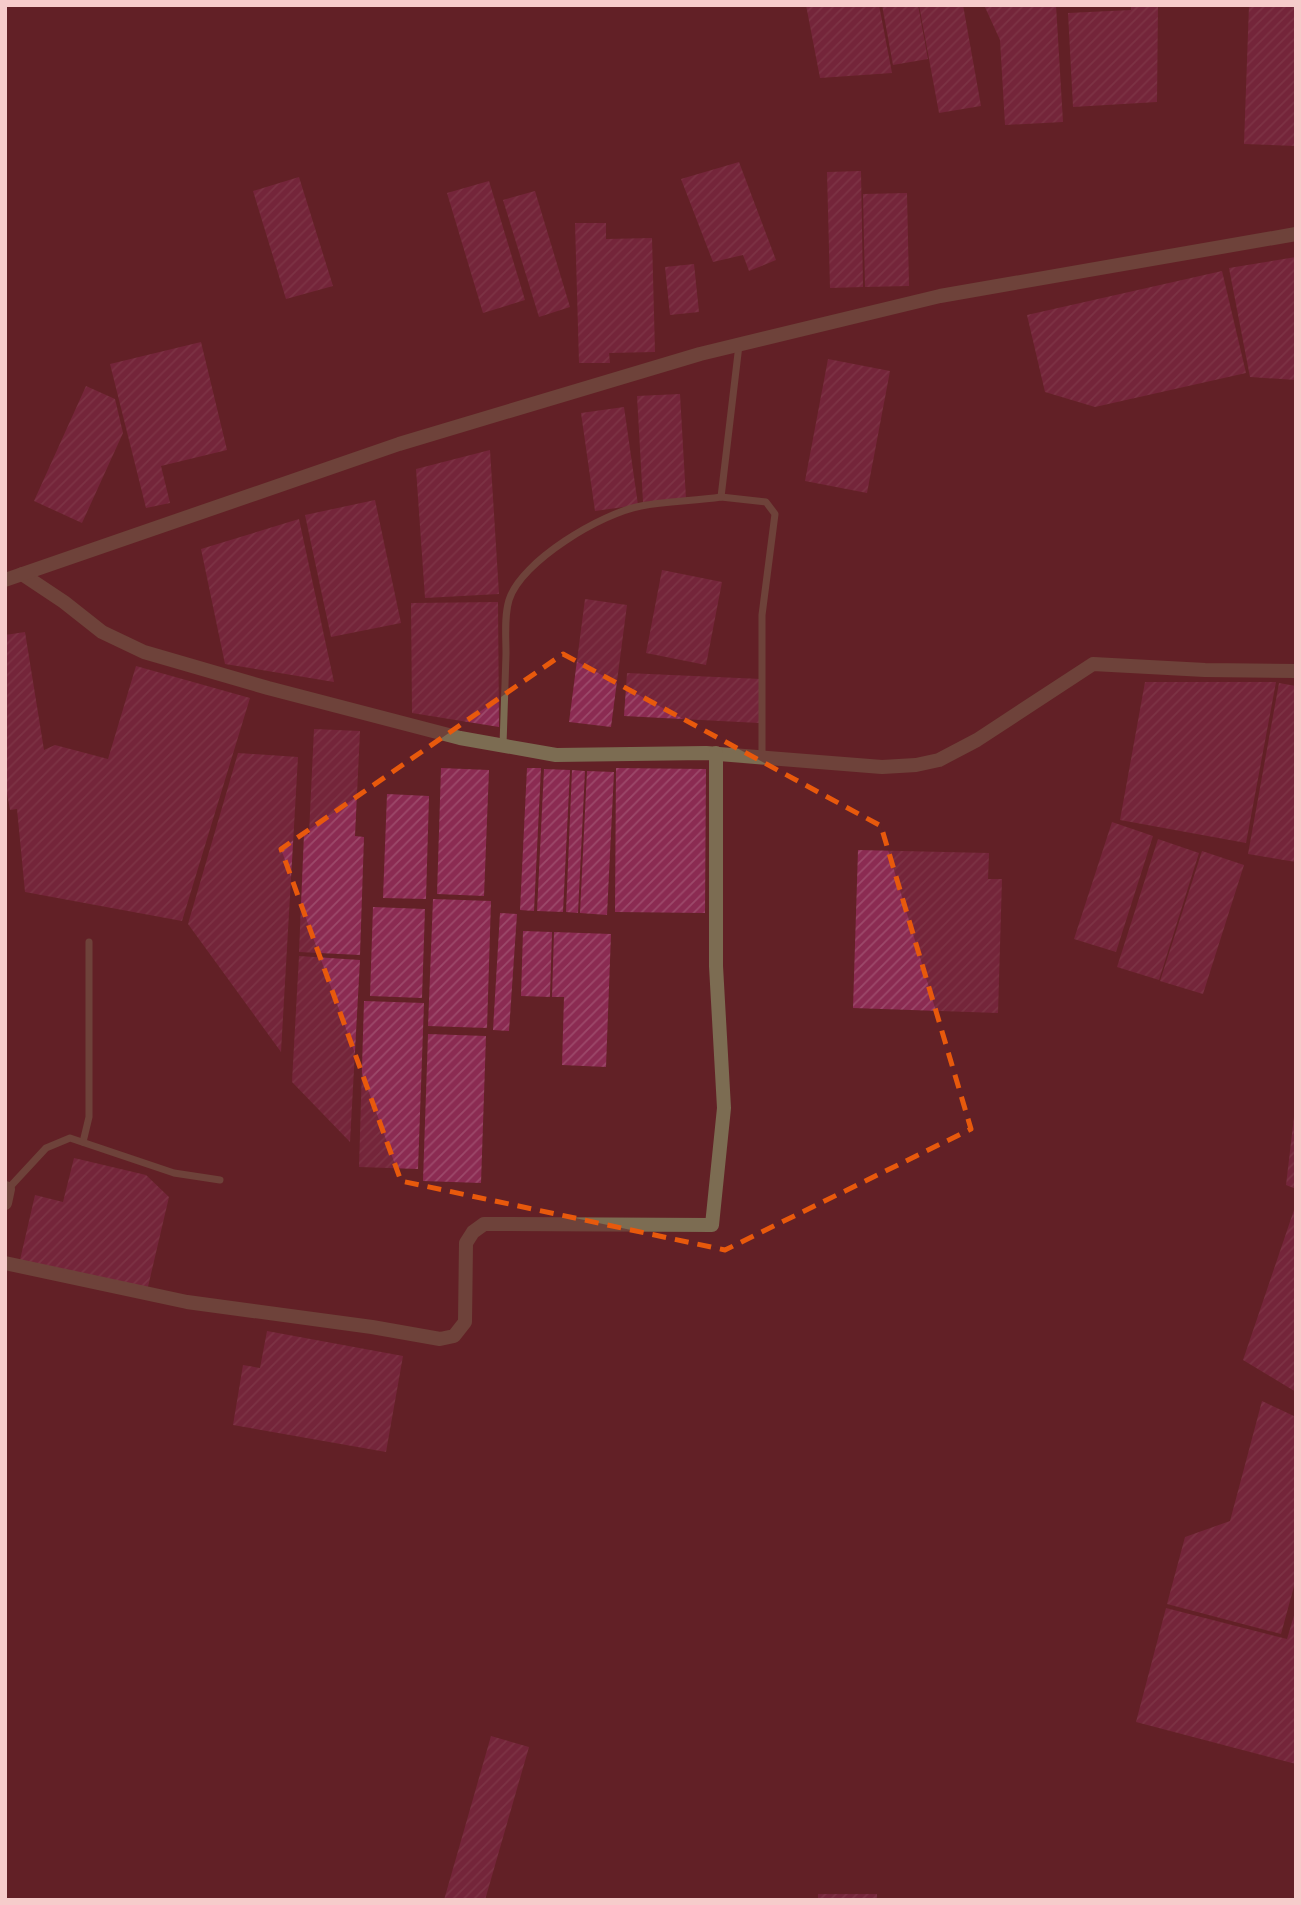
<svg xmlns="http://www.w3.org/2000/svg" width="1301" height="1905" font-family="'PT Sans Narrow',sans-serif">
<style>
.building{fill:url(#building-hatch)}
.lines{fill:none;stroke-linecap:round;stroke-linejoin:round}
.service{stroke:#7c6c52;stroke-width:7}
.minor{stroke:#7c6c52;stroke-width:14}
.marked{fill:none;stroke:#e8590c;stroke-width:5;stroke-dasharray:14 9;stroke-linejoin:round}
</style>
<defs>
<pattern id="building-hatch" width="6" height="6" patternUnits="userSpaceOnUse" patternTransform="scale(1.75)"><rect width="6" height="6" fill="#8b2b52"/><path d="M-1 1l2-2M0 6l6-6M5 7l2-2" fill="none" stroke="#9c496a"/></pattern>
</defs>
<rect width="100%" height="100%" fill="#622126"/>
<g class="building">
<polygon points="806,5 879,5 892,73 820,78"/>
<polygon points="882,5 918,5 928,59 893,65"/>
<polygon points="919,5 963,5 981,106 939,113"/>
<polygon points="984,5 1056,5 1063,122 1005,125 1000,40"/>
<polygon points="1131,5 1158,5 1157,102 1073,107 1068,13 1131,10"/>
<polygon points="1249,5 1296,5 1296,146 1244,144"/>
<polygon points="739,162 776,260 749,271 743,255 713,262 681,179"/>
<polygon points="861,171 863,287 830,288 827,172"/>
<polygon points="299,177 333,286 286,299 253,191"/>
<polygon points="489,181 525,300 483,313 447,193"/>
<polygon points="535,191 570,307 539,317 503,200"/>
<polygon points="907,193 909,286 865,287 863,194"/>
<polygon points="575,223 606,223 606,239 652,238 655,352 609,353 610,363 579,363"/>
<polygon points="1296,257 1296,380 1250,377 1229,268"/>
<polygon points="694,264 699,312 670,315 665,267"/>
<polygon points="1222,271 1246,373 1095,407 1045,392 1027,315"/>
<polygon points="201,342 227,450 161,466 170,503 146,508 110,364"/>
<polygon points="828,359 890,371 867,493 805,481"/>
<polygon points="86,386 115,399 123,433 82,523 34,501"/>
<polygon points="680,394 686,499 643,502 637,396"/>
<polygon points="624,407 638,505 595,511 581,413"/>
<polygon points="490,450 499,594 425,598 416,469"/>
<polygon points="375,500 401,623 331,637 305,515"/>
<polygon points="299,519 334,682 225,664 201,549"/>
<polygon points="662,570 722,582 706,665 646,653"/>
<polygon points="585,599 627,605 611,727 569,722"/>
<polygon points="498,602 499,727 412,713 411,603"/>
<polygon points="25,632 44,750 55,745 108,759 136,666 250,698 182,921 25,892 17,809 10,810 5,783 5,635"/>
<polygon points="627,673 761,679 759,723 624,716"/>
<polygon points="1145,682 1276,682 1246,843 1120,820"/>
<polygon points="1279,683 1296,686 1296,862 1248,854"/>
<polygon points="314,729 360,731 355,836 364,837 360,955 299,952 304,834 309,834"/>
<polygon points="238,753 298,757 281,1052 188,924"/>
<polygon points="441,768 489,770 484,896 437,894"/>
<polygon points="527,768 541,768 534,911 520,910"/>
<polygon points="616,768 706,769 705,913 615,912"/>
<polygon points="544,769 570,770 563,912 537,911"/>
<polygon points="572,770 585,771 578,913 566,912"/>
<polygon points="587,771 614,772 607,915 580,913"/>
<polygon points="387,794 429,796 426,899 383,898"/>
<polygon points="1112,822 1153,836 1116,952 1074,939"/>
<polygon points="1158,839 1199,853 1159,980 1117,967"/>
<polygon points="858,850 989,853 988,879 1002,879 998,1013 853,1008"/>
<polygon points="1202,851 1244,865 1203,994 1160,981"/>
<polygon points="433,899 491,901 487,1028 428,1026"/>
<polygon points="373,907 425,909 422,998 370,996"/>
<polygon points="500,913 517,914 509,1031 493,1030"/>
<polygon points="523,931 552,932 550,997 521,996"/>
<polygon points="554,932 611,934 606,1067 562,1065 564,997 552,997"/>
<polygon points="299,956 360,960 350,1142 292,1082"/>
<polygon points="364,1001 424,1003 418,1169 359,1167"/>
<polygon points="428,1034 486,1036 481,1183 423,1181"/>
<polygon points="1294,1117 1296,1117 1296,1189 1286,1185"/>
<polygon points="74,1158 146,1175 169,1197 147,1291 20,1260 35,1195 63,1202"/>
<polygon points="1295,1207 1296,1207 1296,1392 1243,1360"/>
<polygon points="267,1331 403,1356 386,1452 233,1425 243,1365 260,1368"/>
<polygon points="1262,1401 1296,1417 1296,1579 1281,1634 1167,1604 1185,1537 1230,1521"/>
<polygon points="1166,1608 1287,1639 1296,1609 1296,1764 1136,1722"/>
<polygon points="491,1736 529,1747 485,1900 444,1900"/>
<rect x="818" y="1894" width="59" height="6"/>
</g>
<g class="lines">
<g class="service">
<polyline points="739,345 721,497 766,502 775,514 762,615 762,757"/>
<path d="M503 745C504 715 505 684 506 654 506 636 504 617 509 600 521 561 602 513 641 506 667 501 695 501 721 497"/>
<polyline points="83,1142 89,1117 89,942"/>
<polyline points="8,1189 46,1148 70,1138 174,1173 220,1180"/>
</g>
<g class="minor">
<polyline points="22,574 64,602 102,632 144,652 268,688 460,738 556,755 706,753 882,767 916,765 939,760 977,740 1093,664 1205,670 1296,671"/>
<polyline points="5,580 399,444 700,354 940,296 1296,234"/>
<polyline points="5,1188 8,1189 5,1203"/>
<polyline points="5,1263 187,1302 372,1327 440,1339 454,1336 465,1322 466,1243 473,1232 484,1224 712,1225 724,1108 716,966 716,753"/>
</g>
</g>
<path d="M0 0H1301V1905H0ZM563 654 881 826 971 1129 725 1250 401 1181 281 849Z" fill="#622126" fill-opacity=".55" fill-rule="evenodd"/>
<path class="marked" d="M563 654 881 826 971 1129 725 1250 401 1181 281 849Z"/>
<rect width="1301" height="1905" fill="none" stroke="#f6cccb" stroke-width="14"/>
</svg>
